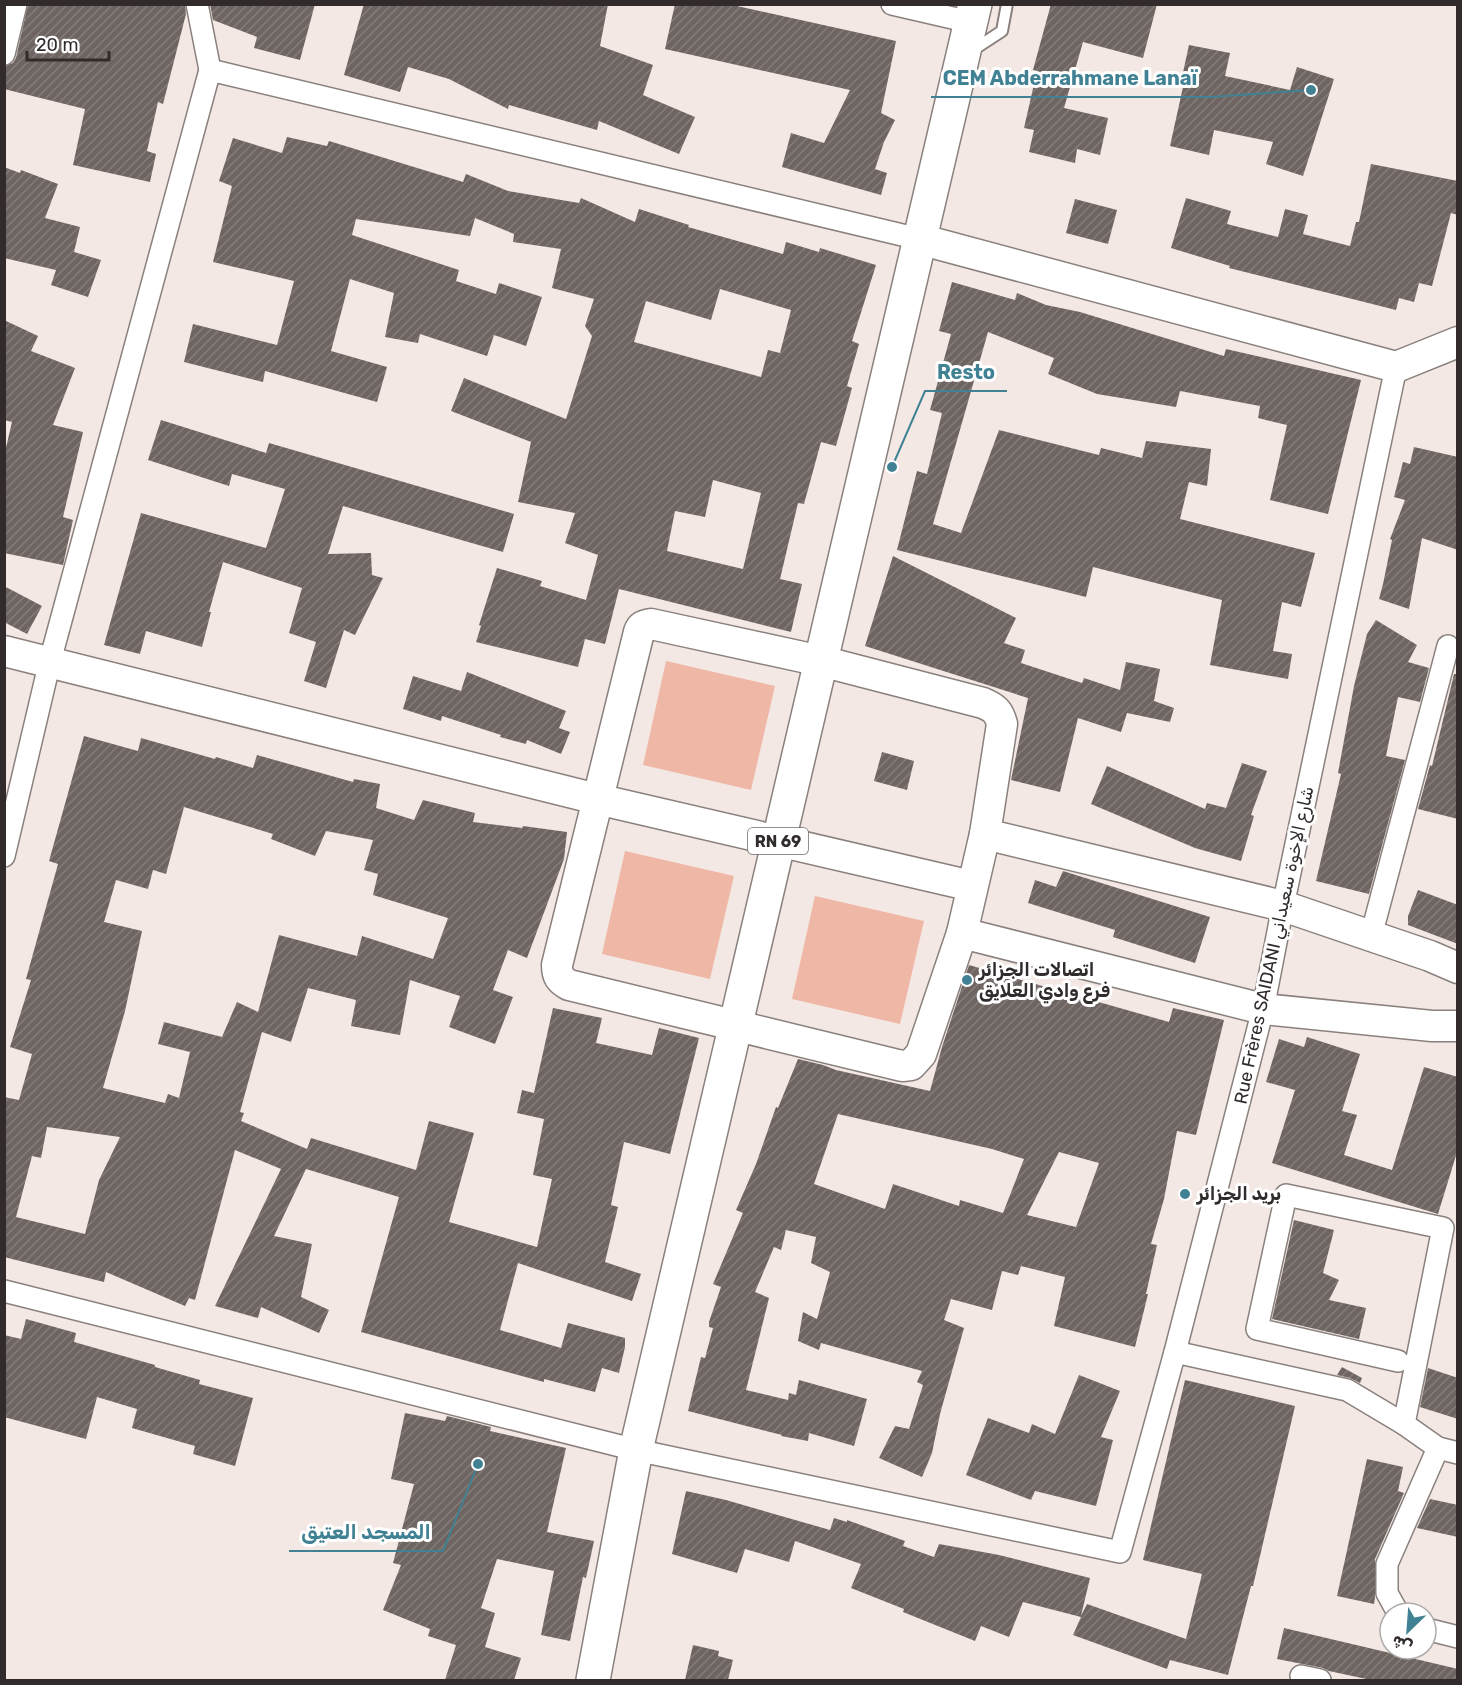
<svg xmlns="http://www.w3.org/2000/svg" width="1462" height="1685" font-family="Rubik,Cairo,sans-serif">
<style>
.garden{fill:#efb7a6}
.building{fill:url(#building-hatch);fill-rule:evenodd}
.lines{fill:none;stroke-linecap:round;stroke-linejoin:round}
.lane-casing{stroke:#8a807d;stroke-width:14}
.street-casing{stroke:#8a807d;stroke-width:24}
.secondary-casing{stroke:#8a807d;stroke-width:33}
.primary-casing{stroke:#8a807d;stroke-width:36}
.lane{stroke:#fff;stroke-width:10}
.street{stroke:#fff;stroke-width:21}
.secondary{stroke:#fff;stroke-width:30}
.primary{stroke:#fff;stroke-width:33}
.poi-dot{fill:#408193;stroke:#fff;stroke-width:2}
.labels{text-anchor:middle;dominant-baseline:central;stroke-width:6;stroke-linejoin:round;paint-order:stroke}
.shield{fill:#fff;stroke:#6f6b6b;stroke-width:1.5}
.shield-label{font-size:16px;font-weight:bold;fill:#312c2b}
.street-label{font-size:18px;fill:#312c2b;stroke:#fff}
.poi-label{font-size:18px;font-weight:bold;fill:#312c2b;stroke:#fff;text-anchor:start}
.leader{fill:none;stroke:#408193;stroke-width:2}
.callout-dot{fill:#408193;stroke:#fff;stroke-width:2}
.callout-label{font-size:20px;text-anchor:middle;font-weight:bold;fill:#408193;stroke:#fff;stroke-width:6;stroke-linejoin:round;paint-order:stroke}
</style>
<defs>
<pattern id="building-hatch" width="6" height="6" patternUnits="userSpaceOnUse" patternTransform="scale(1.5)"><rect width="6" height="6" fill="#6e6562"/><path d="M-1 1l2-2M0 6l6-6M5 7l2-2" fill="none" stroke="#837c79"/></pattern>
</defs>
<rect width="100%" height="100%" fill="#f3e8e4"/>
<g class="garden">
<polygon points="666,661 775,686 751,790 643,765"/>
<polygon points="625,851 734,876 710,979 602,954"/>
<polygon points="815,896 924,921 900,1024 792,999"/>
</g>
<g class="building">
<polygon points="28,4 185,4 186,14 163,104 158,102 147,151 156,154 150,182 73,165 85,109 4,89 4,66 13,63 16,58"/>
<polygon points="210,4 315,4 300,60 254,48 257,37 213,20"/>
<polygon points="364,4 608,4 600,46 653,65 643,95 695,117 679,154 599,121 597,130 509,105 508,109 449,79 408,67 400,92 344,75"/>
<polygon points="675,4 728,4 896,41 881,113 895,120 884,142 875,169 887,173 881,195 782,167 791,133 824,143 850,90 665,49"/>
<polygon points="1051,4 1157,4 1143,58 1083,42 1064,108 1108,118 1100,155 1077,149 1075,163 1029,152 1034,130 1024,128 1037,71 1033,70"/>
<polygon points="1189,45 1230,53 1225,76 1290,90 1297,67 1334,79 1303,176 1266,164 1273,142 1214,130 1209,155 1170,146 1183,87 1180,86"/>
<path d="M287 137 327 146 329 141 463 182 466 174 508 191 579 203 581 198 635 222 639 209 689 225 688 227 783 254 786 242 819 252 820 248 876 265 852 341 859 344 847 386 852 388 836 446 821 442 804 504 798 503 780 579 802 584 791 632 619 589 605 644 585 639 578 667 476 642 481 626 479 625 497 568 542 581 540 586 586 600 598 555 565 543 575 513 518 502 531 442 451 411 464 378 566 419 592 336 585 326 594 299 552 288 561 249 513 242 514 234 475 218 470 236 356 219 352 235 459 270 456 281 496 294 499 283 542 297 526 346 494 335 487 356 420 334 418 343 385 337 394 293 350 279 331 351 387 367 377 402 265 371 263 382 184 362 193 324 277 345 294 281 213 262 232 186 219 181 233 138 282 153ZM720 289 791 310 780 353 768 350 761 377 634 342 646 301 711 320ZM713 480 761 493 743 569 667 551 675 511 705 517Z"/>
<polygon points="1371,164 1458,181 1458,215 1451,213 1432,286 1419,283 1414,302 1399,298 1396,310 1229,268 1230,266 1171,248 1186,198 1231,211 1227,224 1278,237 1285,209 1308,215 1303,234 1350,246 1356,222 1359,222"/>
<polygon points="4,167 20,173 21,170 58,184 45,218 80,227 74,252 101,260 88,297 51,285 56,270 4,258"/>
<polygon points="1075,199 1117,210 1108,244 1066,233"/>
<polygon points="952,282 1015,300 1017,293 1046,305 1080,312 1224,356 1226,349 1361,380 1328,514 1270,500 1287,425 1258,418 1260,406 1180,391 1176,407 1097,394 1048,374 1054,358 988,332 933,524 961,533 999,430 1099,455 1101,448 1142,458 1146,441 1211,449 1207,486 1189,482 1180,519 1315,553 1301,607 1282,602 1273,651 1292,654 1288,679 1210,665 1222,600 1093,567 1086,597 897,550 917,471 927,474 942,413 930,410 951,334 939,331"/>
<polygon points="4,320 38,336 31,351 75,368 53,425 83,432 63,517 73,520 63,565 4,553 4,456 12,422 4,420"/>
<polygon points="161,420 266,453 269,443 514,514 503,552 343,506 328,554 371,553 372,575 383,578 355,635 344,630 326,688 304,681 316,642 289,633 302,588 223,562 209,612 211,612 202,647 146,631 140,654 104,645 141,513 266,548 285,489 232,474 229,486 148,460"/>
<polygon points="1414,447 1458,457 1458,550 1422,538 1409,609 1379,599 1383,584 1392,540 1390,539 1405,500 1394,497 1403,462 1410,464"/>
<polygon points="893,556 1016,618 1004,643 1025,650 1021,663 1082,683 1084,678 1120,690 1126,662 1160,669 1154,701 1174,708 1170,722 1127,713 1121,732 1078,718 1060,792 1011,780 1028,698 865,646"/>
<polygon points="4,586 42,606 27,634 4,622"/>
<polygon points="1376,620 1417,645 1408,662 1429,668 1420,702 1398,697 1386,756 1405,760 1369,894 1316,881 1341,774 1338,773 1354,686 1367,634"/>
<polygon points="467,672 566,711 559,728 570,732 561,754 527,740 526,744 500,737 501,735 442,716 441,721 403,709 413,676 461,691"/>
<polygon points="1454,674 1458,674 1458,819 1418,809 1430,765 1432,766"/>
<path d="M84 736 138 751 141 738 215 759 216 757 253 768 257 755 353 782 354 779 380 784 376 808 414 820 423 800 475 813 473 822 522 828 523 826 567 832 564 859 527 958 508 950 493 990 513 997 495 1044 449 1027 460 996 410 980 400 1035 351 1026 356 1000 308 988 291 1042 262 1032 240 1112 244 1113 241 1121 307 1149 311 1138 416 1170 429 1121 474 1133 449 1222 537 1247 552 1179 533 1175 544 1119 517 1113 522 1090 534 1093 553 1008 602 1018 596 1043 652 1055 659 1028 699 1038 670 1154 624 1142 611 1205 618 1207 605 1262 641 1274 632 1301 518 1263 500 1330 561 1348 568 1323 625 1338V1347L619 1373 602 1368 595 1392 544 1379V1382L361 1332 399 1197 306 1169 274 1236 312 1244 301 1297 329 1310 319 1333 261 1307 258 1318 215 1306 281 1169 235 1150 195 1300 189 1298 185 1306 106 1272 104 1282 4 1257V1097L19 1100 32 1054 10 1047 31 980 26 979 58 864 49 861ZM184 807 273 834 271 839 315 856 326 831 373 840 364 870 378 874 373 895 448 918 433 959 362 936 357 956 279 935 258 1012 237 1002 222 1037 164 1022 158 1044 190 1052 179 1098 168 1094 165 1103 103 1088 125 1011 142 931 104 922 116 880 148 889 153 870 166 874ZM47 1127 120 1137 99 1180 85 1234 16 1217 32 1156 41 1158Z"/>
<polygon points="882,752 914,761 907,790 874,781"/>
<polygon points="1242,763 1267,771 1251,815 1254,816 1241,861 1195,848 1091,804 1107,766 1205,809 1207,803 1226,808"/>
<polygon points="1063,871 1210,917 1195,963 1113,937 1115,930 1028,903 1035,880 1056,887"/>
<polygon points="1418,890 1458,905 1458,944 1408,925 1408,916"/>
<path d="M969 965 1169 1022 1173 1008 1224 1020 1196 1135 1177 1131 1164 1199 1151 1244 1157 1245 1146 1294H1148L1135 1347 1054 1326 1065 1277 1021 1266 1018 1275 1002 1271 992 1310 951 1299 944 1320 964 1328 940 1414 932 1453 922 1477 879 1458 895 1426 909 1429 923 1385 917 1382 922 1371 821 1343 819 1350 798 1341 803 1312 817 1319 830 1272 811 1263 816 1237 786 1230 781 1250 774 1247 755 1292 769 1298 746 1390 788 1400 789 1393 796 1395 799 1380 867 1399 854 1446 809 1433 808 1441 781 1436 782 1435 688 1411 701 1357 705 1358 713 1328 709 1327V1322L721 1287 713 1284 743 1213 736 1210 756 1164 776 1107 778 1108 798 1059 823 1065 836 1070 930 1091 942 1047ZM838 1114 992 1149 1024 1159 1003 1213 960 1200 959 1206 893 1184 885 1209 814 1184ZM1059 1152 1099 1163 1076 1227 1027 1215Z"/>
<polygon points="1307,1037 1360,1054 1342,1111 1357,1115 1344,1155 1392,1170 1424,1067 1458,1077 1458,1149 1438,1214 1272,1163 1295,1090 1266,1082 1279,1039 1304,1047"/>
<polygon points="1294,1220 1334,1230 1323,1273 1339,1280 1329,1300 1366,1308 1359,1339 1272,1319"/>
<polygon points="26,1319 76,1333 74,1342 155,1365 155,1367 200,1380 199,1384 253,1398 235,1466 193,1454 195,1446 132,1428 137,1409 97,1397 86,1439 4,1417 4,1335 21,1339"/>
<polygon points="1342,1367 1362,1378 1360,1383 1350,1378 1337,1375"/>
<polygon points="1428,1368 1458,1378 1458,1419 1420,1407"/>
<polygon points="1079,1375 1120,1391 1101,1437 1113,1440 1096,1506 1035,1491 1031,1500 966,1475 988,1418 1029,1433 1032,1424 1055,1434"/>
<polygon points="1185,1380 1295,1406 1253,1586 1251,1586 1228,1675 1170,1660 1167,1669 1073,1635 1081,1617 1023,1602 1009,1637 981,1626 975,1641 903,1612 904,1609 851,1588 861,1564 795,1541 789,1562 745,1549 737,1573 672,1554 686,1491 726,1500 830,1530 834,1518 847,1522 847,1520 905,1541 903,1546 934,1557 939,1544 999,1555 1090,1578 1081,1616 1087,1604 1186,1639 1202,1574 1143,1560"/>
<polygon points="405,1413 445,1421 447,1416 491,1427 490,1431 566,1448 547,1532 594,1541 586,1578 583,1577 570,1641 541,1635 554,1571 497,1559 481,1608 495,1613 485,1647 521,1658 514,1680 445,1680 456,1645 428,1636 430,1629 383,1610 401,1565 393,1563 414,1484 391,1479"/>
<polygon points="1367,1459 1403,1467 1398,1491 1404,1493 1375,1559 1375,1597 1374,1604 1337,1596"/>
<polygon points="1430,1499 1458,1505 1458,1537 1417,1528"/>
<polygon points="1284,1628 1458,1669 1458,1680 1371,1680 1329,1671 1323,1668 1277,1659"/>
<polygon points="693,1645 719,1651 718,1656 733,1660 728,1680 685,1680"/>
</g>
<g class="lines">
<g class="lane-casing">
<polyline id="lane" points="973,50 1002,31 1007,4"/>
</g>
<g class="street-casing">
<g id="street">
<polyline points="197,4 210,70"/>
<polyline points="892,4 970,22"/>
<polyline points="4,54 16,4"/>
<polyline points="4,856 50,661 210,70 919,239"/>
<polyline points="1371,936 1448,646"/>
<polyline points="4,1291 636,1450 1120,1552 1175,1352 1263,1009 1283,906 1396,367"/>
<polyline points="1175,1352 1347,1390 1404,1424 1438,1448 1458,1453"/>
<polyline points="1398,1361 1257,1329 1286,1195 1443,1228 1404,1424"/>
<polyline points="1398,1613 1387,1593 1387,1564 1438,1448"/>
<polyline points="1426,1629 1458,1637"/>
<polyline points="1301,1676 1320,1680"/>
</g>
</g>
<g class="secondary-casing">
<g id="secondary">
<polyline points="919,239 1396,367 1458,342"/>
<polyline points="4,651 597,799 972,886"/>
<path d="M962 933 921 1054 911 1065 902 1066 569 985C560 980 557 976 557 965L639 632C641 626 644 625 651 624L821 661 983 703C995 708 999 712 1002 724L985 834"/>
<polyline points="1458,968 1430,956 1283,906 985,834 962,933 1263,1009 1432,1026 1458,1026"/>
</g>
</g>
<g class="primary-casing">
<polyline id="primary" points="593,1680 636,1450 975,4"/>
</g>
<use href="#lane" class="lane"/>
<use href="#street" class="street"/>
<use href="#secondary" class="secondary"/>
<use href="#primary" class="primary"/>
</g>
<g class="poi-dot">
<circle cx="967" cy="980" r="6"/>
<circle cx="1185" cy="1194" r="6"/>
</g>
<g class="labels">
<rect class="shield" x="748" y="828" width="60" height="26" rx="4.5"/>
<g class="shield-label">
<text x="778" y="841">RN 69</text>
</g>
<g class="street-label">
<text transform="translate(1274 945) rotate(-78)">Rue Frères SAIDANI شارع الإخوة سعيداني</text>
</g>
<g class="poi-label">
<text x="979" y="970">اتصالات الجزائر<tspan x="979" dy="21">فرع وادي العلايق</tspan></text>
<text x="1197" y="1194">بريد الجزائر</text>
</g>
</g>
<path class="leader" d="M1311 90L1210 97H931M892 467L925 391H1007M478 1464L443 1551H289"/>
<g class="callout-dot">
<circle cx="1311" cy="90" r="6"/>
<circle cx="892" cy="467" r="6"/>
<circle cx="478" cy="1464" r="6"/>
</g>
<g class="callout-label">
<text x="1070" y="85">CEM Abderrahmane Lanaï</text>
<text x="966" y="379">Resto</text>
<text x="366" y="1539">المسجد العتيق</text>
</g>
<rect width="1462" height="1685" fill="none" stroke="#312c2b" stroke-width="12"/>
<g transform="translate(1408 1631) rotate(205)"><circle r="28" fill="#ffffff" stroke="#adabaa" stroke-width="1.5"/>
<path d="M0-4.5L10 22L0 15L-10 22Z" fill="#408193"/>
<text y="-9" font-size="16" font-weight="bold" text-anchor="middle" fill="#312c2b">ش</text>
</g>
<path d="M27 51v9h82v-9" fill="none" stroke="#312c2b" stroke-width="3"/>
<text x="36" y="51" font-size="18" fill="#312c2b" stroke="#ffffff" stroke-width="4.5" paint-order="stroke">20 m</text>
</svg>
